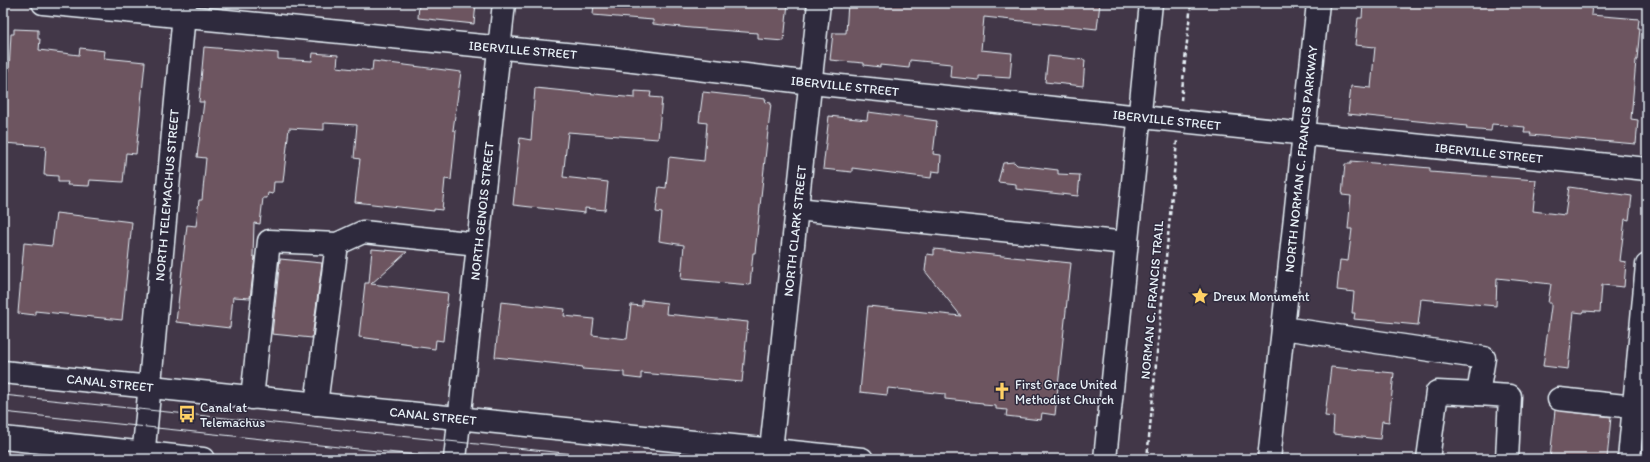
<svg xmlns="http://www.w3.org/2000/svg" width="1650" height="462" font-family="Itim,sans-serif">
<style>
.building{fill:#6d5560;stroke:#e8f1f8}
.lines{fill:none;stroke-linecap:round;stroke-linejoin:round}
.minor-casing{stroke:#e8f1f8;stroke-width:25}
.major-casing{stroke:#e8f1f8;stroke-width:25}
.path{stroke:#e8f1f8;stroke-width:2.5;stroke-dasharray:4 3;stroke-linecap:butt}
.minor{stroke:#2f2a3d;stroke-width:22}
.major{stroke:#2f2a3d;stroke-width:22}
.tram{stroke:#e8f1f8;stroke-width:1}
.labels{text-anchor:middle;dominant-baseline:central;stroke-width:3;stroke-linejoin:round;paint-order:stroke}
.street-label{font-size:13px;fill:#e8f1f8;stroke:#2f2a3d}
.poi-label{font-size:13px;fill:#e8f1f8;stroke:#2f2a3d;text-anchor:start}
</style>
<rect width="100%" height="100%" fill="#423748"/>
<filter id="ink" filterUnits="userSpaceOnUse"><feTurbulence type="fractalNoise" baseFrequency=".025" numOctaves="2"/><feDisplacementMap in="SourceGraphic" scale="8" xChannelSelector="R" yChannelSelector="G"/><feConvolveMatrix kernelMatrix="1 2 1 2 8 2 1 2 1" color-interpolation-filters="sRGB"/></filter>
<g filter="url(#ink)">
<g class="building">
<polygon points="419,3 476,3 474,24 418,18"/>
<polygon points="594,3 788,3 784,41 758,39 758,33 691,28 653,24 653,20 593,15"/>
<polygon points="848,3 1100,3 1097,29 984,17 981,50 1012,53 1010,78 979,76 979,80 950,77 951,64 910,60 909,68 880,65 880,67 864,65 864,63 830,60 833,33 846,33"/>
<polygon points="1363,3 1592,3 1591,15 1639,19 1638,28 1640,28 1637,60 1636,60 1631,119 1638,120 1636,144 1530,135 1531,133 1524,133 1525,127 1492,124 1491,131 1466,129 1467,126 1348,114 1351,86 1371,88 1375,47 1355,45 1358,18 1362,18"/>
<polygon points="14,29 38,30 38,39 40,39 39,50 79,55 80,48 105,51 104,58 145,62 136,154 126,153 123,182 90,180 89,186 67,185 68,182 58,182 58,176 44,175 46,146 3,143 3,71 9,71 11,34 14,34"/>
<polygon points="204,47 278,53 278,59 312,61 313,53 338,55 337,67 372,71 373,61 461,72 453,130 456,131 451,180 445,179 442,210 434,209 434,211 355,202 360,159 354,158 357,125 324,123 324,130 289,128 283,182 274,182 273,194 268,193 267,198 263,198 260,224 254,223 253,256 255,257 250,298 233,297 230,328 176,322 187,225 196,226 199,200 202,200 206,158 197,157 204,102 199,102"/>
<polygon points="1048,56 1085,60 1083,86 1045,82"/>
<polygon points="535,88 635,98 635,91 651,92 650,97 662,98 658,139 568,132 563,177 608,182 605,210 585,208 585,213 513,205 520,138 531,140"/>
<polygon points="703,92 766,99 765,102 771,103 755,253 753,253 750,285 681,279 684,245 659,241 662,213 656,212 659,187 666,188 669,157 704,161 707,123 699,122"/>
<polygon points="868,112 937,121 933,154 941,155 940,172 932,171 931,178 852,168 852,172 823,169 829,116 867,120"/>
<polygon points="1351,161 1430,168 1430,172 1536,180 1533,211 1565,215 1569,187 1632,196 1629,220 1625,219 1620,261 1626,262 1624,287 1602,285 1600,312 1584,311 1583,313 1574,312 1568,369 1543,366 1551,307 1551,303 1548,303 1551,284 1497,278 1496,306 1421,299 1418,325 1354,319 1355,313 1352,313 1354,292 1337,290 1340,260 1348,261 1352,229 1348,229 1351,196 1342,195 1345,164 1351,164"/>
<polygon points="1014,162 1017,165 1058,170 1058,174 1080,175 1078,196 1016,189 1016,184 998,182 1003,163"/>
<polygon points="56,213 132,222 122,320 35,311 35,315 18,313 24,243 52,246"/>
<polygon points="372,249 407,252 371,284 448,293 443,341 436,340 435,349 411,346 411,344 359,337 365,283 369,283"/>
<polygon points="934,249 1071,263 1055,415 1042,413 1041,420 1006,416 1007,410 996,409 996,406 983,405 983,403 945,399 945,394 888,388 887,395 860,392 868,306 961,316 925,271 927,254 934,255"/>
<polygon points="280,259 322,263 312,338 272,334"/>
<polygon points="642,300 667,303 666,314 748,322 742,382 641,373 641,379 624,377 624,372 582,369 583,367 568,365 495,357 501,302 565,309 564,316 594,319 592,335 627,339 631,305 642,306"/>
<polygon points="1331,367 1394,373 1389,422 1382,421 1380,439 1333,434 1334,417 1325,416"/>
<polygon points="1555,410 1611,417 1607,459 1550,459"/>
</g>
<g class="lines">
<g class="minor-casing">
<g id="minor">
<polyline points="43,3 617,59 811,83 1647,169"/>
<polyline points="797,209 1127,243"/>
<polyline points="1283,328 1484,358 1478,394 1437,392 1428,459"/>
<polyline points="1478,394 1510,396 1507,459"/>
<polyline points="252,398 269,241 337,244 363,232 478,244"/>
<polyline points="1559,399 1634,407"/>
<polyline points="316,404 337,244"/>
<polyline points="143,459 185,3"/>
<polyline points="455,459 504,3"/>
<polyline points="770,459 819,3"/>
<polyline points="1105,459 1151,3"/>
<polyline points="1269,459 1318,3"/>
<polyline points="1629,459 1647,265"/>
</g>
</g>
<g class="major-casing">
<g id="major">
<polyline points="3,372 862,459"/>
<polyline points="3,438 203,459"/>
</g>
</g>
<g class="path">
<polyline points="1181,100 1191,3"/>
<polyline points="1147,459 1177,141"/>
</g>
<use href="#minor" class="minor"/>
<use href="#major" class="major"/>
<g class="tram">
<polyline points="3,395 622,459"/>
<polyline points="3,412 454,459"/>
</g>
</g>
</g>
<defs>
<g id="sight-bare" transform="scale(1.38)"><path d="M0-6L1.8-2.2L6-1.7L2.9 1.2L3.7 5.4L0 3.3L-3.7 5.4L-2.9 1.2L-6-1.7L-1.8-2.2Z" fill="#ffd166" stroke="#2f2a3d" stroke-width="2.5" paint-order="stroke"/></g>
<g id="church-bare" transform="scale(1.38)"><path d="M-1.2-6h2.4v3.5h3.3v2.4h-3.3V6h-2.4V-.1h-3.3v-2.4h3.3Z" fill="#ffd166" stroke="#2f2a3d" stroke-width="2.5" paint-order="stroke"/></g>
<g id="bus-bare" transform="scale(1.38)"><path d="M-5-6H5V4H4V6H2V4H-2V6H-4V4H-5ZM-3.5-4V0h7V-4ZM-3.5 1.2v1.5H-2V1.2ZM2 1.2v1.5H3.5V1.2Z" fill="#ffd166" stroke="#2f2a3d" stroke-width="2.5" paint-order="stroke"/></g>
</defs>
<g fill-rule="evenodd">
<use href="#sight-bare" x="1200" y="296"/>
<use href="#church-bare" x="1002" y="391"/>
<use href="#bus-bare" x="187" y="414"/>
</g>
<g class="labels">
<g class="street-label">
<text transform="translate(523 50) rotate(5)">IBERVILLE STREET</text>
<text transform="translate(845 86) rotate(6)">IBERVILLE STREET</text>
<text transform="translate(1167 120) rotate(6)">IBERVILLE STREET</text>
<text transform="translate(1489 153) rotate(6)">IBERVILLE STREET</text>
<text transform="translate(1301 159) rotate(-84)">NORTH NORMAN C. FRANCIS PARKWAY</text>
<text transform="translate(167 195) rotate(-85)">NORTH TELEMACHUS STREET</text>
<text transform="translate(482 211) rotate(-84)">NORTH GENOIS STREET</text>
<text transform="translate(795 231) rotate(-84)">NORTH CLARK STREET</text>
<text transform="translate(1152 300) rotate(-85)">NORMAN C. FRANCIS TRAIL</text>
<text transform="translate(110 383) rotate(6)">CANAL STREET</text>
<text transform="translate(433 416) rotate(6)">CANAL STREET</text>
</g>
<g class="poi-label">
<text x="1213" y="296">Dreux Monument</text>
<text x="1015" y="384">First Grace United<tspan x="1015" dy="15">Methodist Church</tspan></text>
<text x="200" y="407">Canal at<tspan x="200" dy="15">Telemachus</tspan></text>
</g>
</g>
<rect width="1650" height="462" fill="none" stroke="#2f2a3d" stroke-width="16"/>
<rect x="8" y="8" width="1634" height="446" fill="none" stroke="#e8f1f8" stroke-width="1.5" filter="url(#ink)"/>
</svg>
